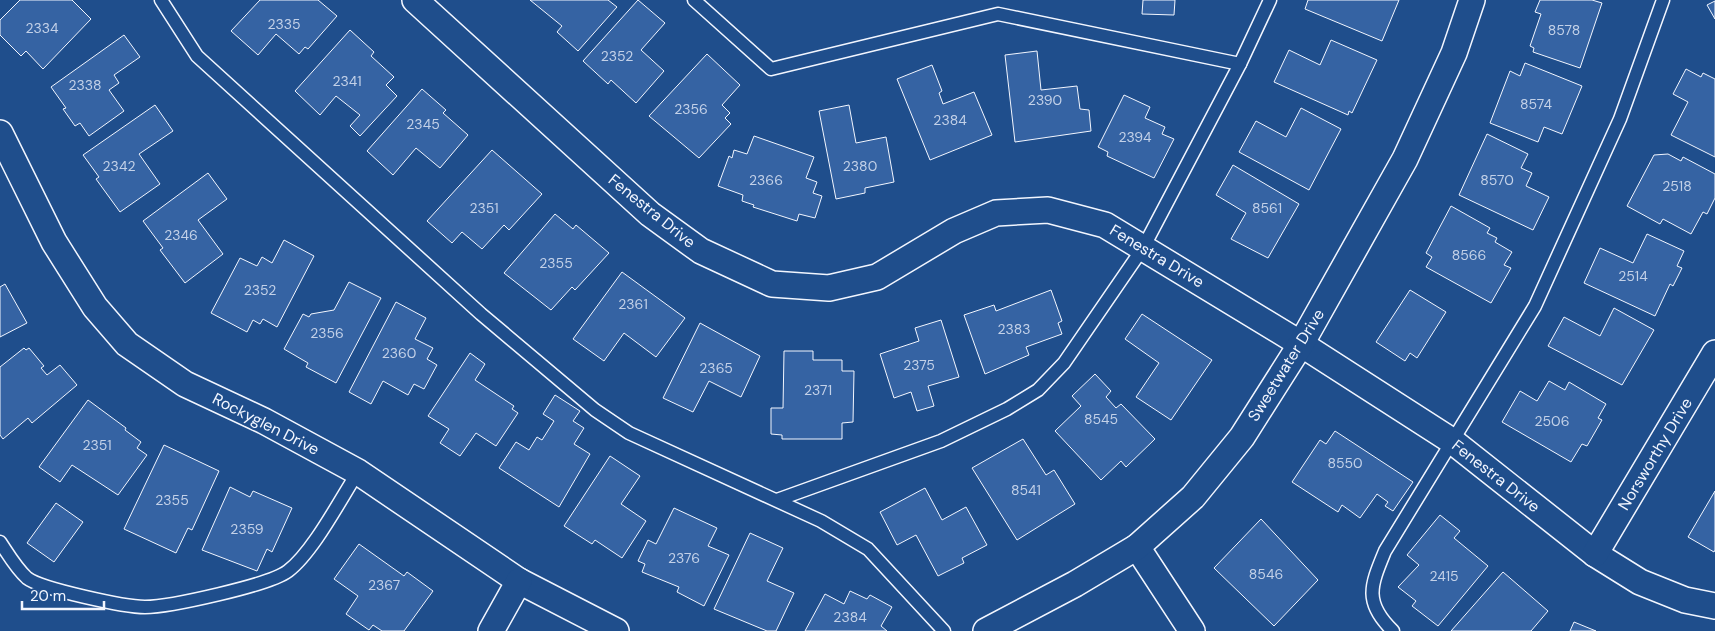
<svg xmlns="http://www.w3.org/2000/svg" width="1715" height="631" font-family="'DM Sans',sans-serif">
<style>
.building{fill:#3563a3;stroke:#f2f6ff}
.lines{fill:none;stroke-linecap:round;stroke-linejoin:round}
.lane-casing{stroke:#f2f6ff;stroke-width:15}
.street-casing{stroke:#f2f6ff;stroke-width:28}
.lane{stroke:#1f4e8c;stroke-width:12}
.street{stroke:#1f4e8c;stroke-width:25}
.labels{text-anchor:middle;dominant-baseline:central;stroke-width:4;stroke-linejoin:round;paint-order:stroke}
.number-label{font-size:14px;fill:#c3d1e8}
.street-label{font-size:16px;fill:#f2f6ff;stroke:#1f4e8c}
</style>
<rect width="100%" height="100%" fill="#1f4e8c"/>
<g class="building">
<polygon points="20,0 72,0 91,19 43,69 26,51 21,56 0,35 0,20"/>
<polygon points="260,0 318,0 337,16 308,49 305,47 299,54 276,34 258,55 231,31"/>
<polygon points="530,0 608,0 617,7 578,51 557,32 562,26"/>
<polygon points="638,0 665,23 641,50 664,71 636,103 611,80 608,84 583,61"/>
<polygon points="1143,0 1175,0 1174,15 1142,14"/>
<polygon points="1308,0 1399,0 1382,41 1305,9"/>
<polygon points="1540,0 1592,0 1602,3 1580,68 1533,52 1534,48 1530,46 1541,14 1535,12"/>
<polygon points="1715,1 1715,19 1707,5"/>
<polygon points="350,30 374,52 371,56 394,77 386,85 397,96 360,136 350,126 360,115 336,96 320,115 295,91"/>
<polygon points="124,35 140,57 114,75 119,83 109,90 124,111 89,136 80,123 75,126 63,109 66,108 51,87"/>
<polygon points="1331,40 1377,60 1352,113 1349,111 1348,115 1274,82 1289,50 1320,65"/>
<polygon points="1037,51 1041,90 1077,86 1080,109 1089,110 1091,131 1015,142 1005,55"/>
<polygon points="707,54 740,85 722,105 730,113 725,118 731,124 699,158 649,116"/>
<polygon points="1525,63 1582,86 1562,134 1544,127 1538,142 1490,123 1510,71 1520,76"/>
<polygon points="932,65 942,91 939,93 943,104 974,92 992,135 930,160 897,79"/>
<polygon points="1686,69 1701,77 1703,73 1715,79 1715,157 1671,135 1688,102 1673,94"/>
<polygon points="422,89 446,110 443,113 468,135 440,168 416,148 393,175 367,151"/>
<polygon points="1124,95 1150,107 1145,118 1165,127 1162,134 1174,139 1154,178 1107,156 1108,152 1098,147"/>
<polygon points="155,105 173,131 139,154 160,184 120,212 96,179 99,177 83,155"/>
<polygon points="849,105 856,143 886,137 894,182 865,188 865,193 836,199 819,111"/>
<polygon points="1301,108 1341,129 1309,190 1239,152 1256,121 1286,137"/>
<polygon points="1487,134 1528,154 1521,168 1532,173 1526,186 1549,197 1533,230 1459,195"/>
<polygon points="754,136 814,157 806,178 817,182 813,193 822,196 815,218 799,214 797,221 753,207 754,205 742,201 743,195 718,186 729,156 732,158 734,150 747,154"/>
<polygon points="492,150 542,194 509,230 504,225 482,249 462,232 452,243 427,221"/>
<polygon points="1668,154 1681,161 1683,157 1715,174 1715,198 1707,214 1703,212 1691,234 1663,219 1660,224 1627,206 1654,155"/>
<polygon points="1233,165 1299,204 1268,258 1231,239 1246,213 1216,195"/>
<polygon points="208,173 227,199 198,220 223,254 185,283 160,250 163,248 143,221"/>
<polygon points="1451,206 1490,228 1487,233 1497,238 1495,242 1512,252 1504,265 1511,268 1491,303 1426,267 1432,257 1426,253"/>
<polygon points="555,214 573,229 576,225 609,253 575,290 572,287 551,310 504,273"/>
<polygon points="1647,234 1684,251 1677,266 1682,268 1673,286 1670,284 1655,316 1584,283 1600,248 1633,263"/>
<polygon points="284,240 314,256 277,327 263,319 260,324 253,320 247,332 211,313 240,258 257,266 262,257 272,263"/>
<polygon points="622,272 685,318 656,357 624,333 604,361 573,339"/>
<polygon points="349,282 381,298 336,383 306,367 308,363 284,349 303,314 309,317 311,314 334,310"/>
<polygon points="5,284 27,323 0,337 0,287"/>
<polygon points="1051,290 1062,321 1058,323 1062,334 1026,347 1029,355 985,374 964,315 994,305 996,311"/>
<polygon points="1410,290 1446,312 1417,358 1410,353 1405,361 1376,342"/>
<polygon points="396,302 426,318 415,339 433,348 427,359 437,365 424,389 414,384 408,395 383,381 371,404 349,392"/>
<polygon points="1614,308 1654,330 1622,385 1548,346 1564,317 1600,336"/>
<polygon points="1142,314 1212,360 1171,420 1136,397 1159,363 1125,339"/>
<polygon points="941,320 959,377 928,386 934,406 917,411 911,392 894,398 880,354 919,341 915,328"/>
<polygon points="700,323 760,356 741,397 709,381 693,412 663,398"/>
<polygon points="24,348 26,350 29,348 44,366 41,368 47,375 60,365 77,385 32,423 28,418 3,439 0,435 0,367"/>
<polygon points="784,351 813,351 813,360 842,360 842,371 854,371 853,422 842,423 842,439 782,439 782,435 771,434 771,408 783,408"/>
<polygon points="470,353 485,364 475,380 514,406 512,409 518,413 496,446 476,433 460,456 440,443 449,429 428,416"/>
<polygon points="1095,374 1111,391 1106,397 1116,408 1121,404 1155,439 1126,467 1121,461 1101,480 1055,431 1081,406 1072,396"/>
<polygon points="1549,381 1565,390 1569,382 1606,404 1598,418 1602,420 1587,446 1582,444 1571,462 1502,422 1520,391 1537,401"/>
<polygon points="555,395 580,411 573,421 584,428 574,444 590,454 559,507 499,468 516,442 529,450 537,437 542,440 554,421 543,414"/>
<polygon points="88,400 126,428 125,430 141,442 137,448 147,455 118,495 72,465 60,482 39,467"/>
<polygon points="1335,431 1413,482 1393,511 1385,506 1388,502 1377,494 1360,518 1342,505 1338,512 1292,482 1320,440 1326,444"/>
<polygon points="1023,439 1046,475 1054,470 1075,504 1017,540 972,468"/>
<polygon points="164,445 219,471 192,530 188,528 176,553 124,529"/>
<polygon points="610,456 640,476 621,504 646,521 622,558 595,540 592,544 564,526"/>
<polygon points="230,487 250,497 253,491 292,508 272,552 267,549 257,571 202,550"/>
<polygon points="925,488 942,520 966,507 987,545 962,558 964,563 938,576 916,535 897,545 880,512"/>
<polygon points="1715,491 1715,550 1714,552 1688,537"/>
<polygon points="56,503 83,522 54,562 27,543"/>
<polygon points="674,508 717,528 708,546 729,555 704,606 677,592 679,587 642,572 645,564 638,561 648,540 656,544"/>
<polygon points="1440,515 1460,531 1454,538 1488,566 1438,626 1412,606 1416,601 1398,587 1419,565 1407,555"/>
<polygon points="1261,519 1318,580 1274,626 1214,568"/>
<polygon points="750,533 783,548 767,581 794,593 776,631 767,631 714,609"/>
<polygon points="359,544 404,576 407,572 433,591 404,631 382,631 373,625 369,630 346,614 358,596 334,579"/>
<polygon points="1503,572 1548,611 1531,631 1451,631"/>
<polygon points="850,591 867,599 870,595 892,607 881,626 887,631 805,631 825,594 844,604"/>
<polygon points="1574,622 1596,631 1570,631"/>
</g>
<g class="lines">
<g class="lane-casing">
<g id="lane">
<polyline points="161,0 197,56 481,314 595,410 629,433 821,521 868,549 944,631"/>
<polyline points="694,0 771,69 998,14 1240,64"/>
<polyline points="777,500 941,441 1007,409 1038,390 1064,363 1143,248 1240,64 1270,0"/>
<path d="M0 542C8 554 16 568 27 578 41 589 125 607 145 607 169 607 270 585 288 571 313 552 340 500 358 472"/>
<path d="M1393 631C1363 602 1371 585 1385 551L1535 306 1620 119 1663 0"/>
</g>
</g>
<g class="street-casing">
<g id="street">
<polyline points="415,0 650,214 701,251 772,284 829,288 877,277 954,231 996,213 1048,210 1105,225 1301,344 1452,441 1595,554 1640,582 1685,600 1715,606"/>
<polyline points="0,133 54,242 95,307 127,344 185,384 264,421 358,472 519,581 616,631"/>
<polyline points="1137,547 1192,631"/>
<polyline points="1595,554 1715,353"/>
<polyline points="491,631 519,581"/>
<polyline points="986,631 1075,584 1137,547 1193,497 1242,437 1301,344 1405,159 1454,53 1472,0"/>
</g>
</g>
<use href="#lane" class="lane"/>
<use href="#street" class="street"/>
</g>
<g class="labels">
<g class="number-label">
<text x="284" y="24">2335</text>
<text x="42" y="28">2334</text>
<text x="1564" y="30">8578</text>
<text x="617" y="56">2352</text>
<text x="347" y="81">2341</text>
<text x="85" y="85">2338</text>
<text x="1045" y="100">2390</text>
<text x="1536" y="104">8574</text>
<text x="691" y="109">2356</text>
<text x="950" y="120">2384</text>
<text x="423" y="124">2345</text>
<text x="1135" y="137">2394</text>
<text x="119" y="166">2342</text>
<text x="860" y="166">2380</text>
<text x="766" y="180">2366</text>
<text x="1497" y="180">8570</text>
<text x="1677" y="186">2518</text>
<text x="484" y="208">2351</text>
<text x="1267" y="208">8561</text>
<text x="181" y="235">2346</text>
<text x="1469" y="255">8566</text>
<text x="556" y="263">2355</text>
<text x="1633" y="276">2514</text>
<text x="260" y="290">2352</text>
<text x="633" y="304">2361</text>
<text x="1014" y="329">2383</text>
<text x="327" y="333">2356</text>
<text x="399" y="353">2360</text>
<text x="919" y="365">2375</text>
<text x="716" y="368">2365</text>
<text x="818" y="390">2371</text>
<text x="1101" y="419">8545</text>
<text x="1552" y="421">2506</text>
<text x="97" y="445">2351</text>
<text x="1345" y="463">8550</text>
<text x="1026" y="490">8541</text>
<text x="172" y="500">2355</text>
<text x="247" y="529">2359</text>
<text x="684" y="558">2376</text>
<text x="1266" y="574">8546</text>
<text x="1444" y="576">2415</text>
<text x="384" y="585">2367</text>
<text x="850" y="617">2384</text>
</g>
<g class="street-label">
<text transform="translate(652 211) rotate(39)">Fenestra Drive</text>
<text transform="translate(1157 256) rotate(31)">Fenestra Drive</text>
<text transform="translate(1286 365) rotate(-58)">Sweetwater Drive</text>
<text transform="translate(266 424) rotate(27)">Rockyglen Drive</text>
<text transform="translate(1655 454) rotate(-59)">Norsworthy Drive</text>
<text transform="translate(1496 476) rotate(38)">Fenestra Drive</text>
</g>
</g>
<path d="M22 601v8h82v-8" fill="none" stroke="#f2f6ff" stroke-width="2.5"/>
<text x="30" y="601" font-size="15" fill="#f2f6ff" stroke="#1f4e8c" stroke-width="4" paint-order="stroke">20 m</text>
</svg>
